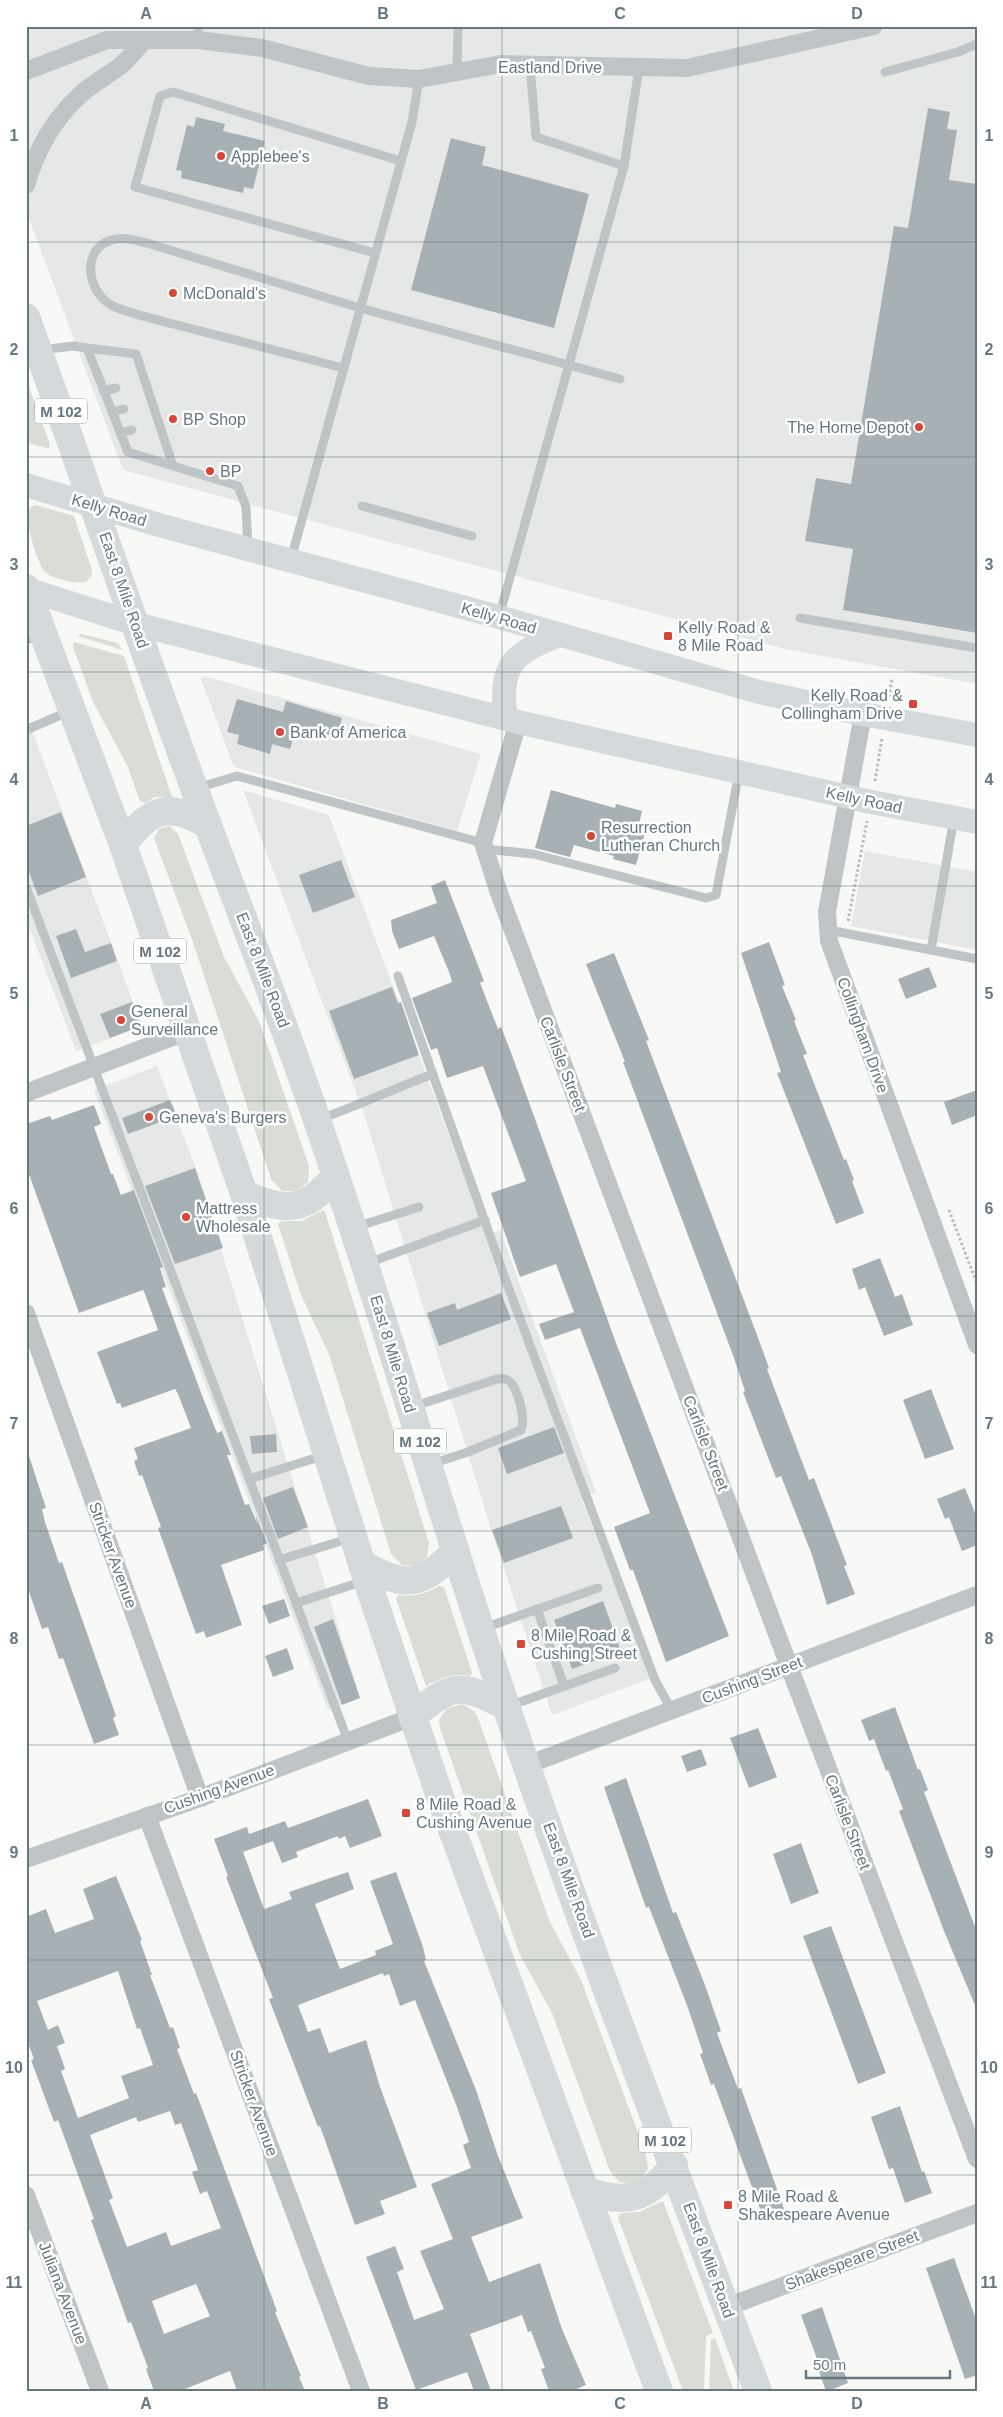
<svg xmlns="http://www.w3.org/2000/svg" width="1003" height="2417" font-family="Arial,sans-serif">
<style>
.built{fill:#e6e8e7}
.green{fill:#d9ddd5}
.building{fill:#a7b1b5;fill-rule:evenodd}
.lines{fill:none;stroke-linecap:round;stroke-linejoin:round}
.path{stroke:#b8bcbe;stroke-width:3;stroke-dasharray:2.5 2.5;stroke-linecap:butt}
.lane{stroke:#bfc5c7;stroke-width:9}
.street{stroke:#bfc5c7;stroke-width:18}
.secondary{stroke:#d4d9db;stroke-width:24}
.highway{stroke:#d4d9db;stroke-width:28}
.grid{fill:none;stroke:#65777f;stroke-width:1;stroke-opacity:0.55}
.poi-dot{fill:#d74637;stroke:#fff;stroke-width:2}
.labels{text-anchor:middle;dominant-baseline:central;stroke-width:5;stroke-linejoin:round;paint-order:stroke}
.shield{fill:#fff;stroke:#93a0a5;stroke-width:1}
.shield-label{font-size:15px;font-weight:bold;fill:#65777f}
.street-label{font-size:16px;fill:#65777f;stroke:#fff}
.poi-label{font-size:16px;fill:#65777f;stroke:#fff;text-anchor:start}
.neatline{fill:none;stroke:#65777f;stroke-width:2}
.grid-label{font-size:16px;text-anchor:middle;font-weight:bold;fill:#65777f}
</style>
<rect width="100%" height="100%" fill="#f8f8f6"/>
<g class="built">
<polygon points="26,26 977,26 977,684 785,649 123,470 26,211"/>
<polygon points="204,676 481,754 457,831 234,767 201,679"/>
<polygon points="26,714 142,1026 76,1051 26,919"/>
<polygon points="243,790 329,815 486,1235 500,1230 596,1492 581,1498 652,1678 552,1715 491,1529 364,1114"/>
<polygon points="865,851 977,872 977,950 851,926"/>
<polygon points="157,1066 195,1166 360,1697 328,1710 94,1090"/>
</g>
<g class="green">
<polygon points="26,379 50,444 49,449 26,442"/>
<path d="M36 505 74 516 91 567 92 575 86 582C77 584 52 579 45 572 37 564 25 520 27 509Z"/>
<polygon points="81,634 118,643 122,650 78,636"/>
<polygon points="74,642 124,656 172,797 155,797 145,803 140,801 128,767 93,702 73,647"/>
<polygon points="169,826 178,834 224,957 259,1021 309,1166 308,1182 296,1191 282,1191 271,1179 193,942 154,838 159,829"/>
<polygon points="323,1210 325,1212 429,1543 427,1557 415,1566 402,1565 391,1554 329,1354 301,1295 278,1224 281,1221 302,1221"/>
<path d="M439 1586 444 1587 472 1673 470 1676C453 1673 441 1678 426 1686L396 1599 399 1595C414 1597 426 1594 439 1586Z"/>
<path d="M462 1704 474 1711 478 1718 549 1920 581 1980 646 2154 648 2168C642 2181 633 2185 619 2182L610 2171 552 2013 520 1955 440 1728 439 1720 446 1709Z"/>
<polygon points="663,2201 713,2333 706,2336 704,2391 683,2391 618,2218 621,2213 639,2212"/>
<polygon points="715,2338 734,2391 709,2391 711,2340"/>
</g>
<g class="building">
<polygon points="928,108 950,112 947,129 957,130 949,180 977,184 977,633 843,610 853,549 805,541 816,478 851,484 894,226 908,228"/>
<polygon points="196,117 225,124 223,131 265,141 253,189 244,187 243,193 181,178 182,171 176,170 187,125 194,127"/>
<polygon points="451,138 486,147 482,165 589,194 554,328 411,290"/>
<polygon points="237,699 283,712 286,701 342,718 337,737 297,726 290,749 272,744 270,754 237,744 239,735 227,732"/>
<polygon points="551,790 615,808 616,804 642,811 639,824 647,826 636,865 613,859 614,856 574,845 570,857 535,848"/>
<polygon points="61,812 86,877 38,896 26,864 26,826"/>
<polygon points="341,860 355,897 313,913 299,875"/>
<polygon points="445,880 484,981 480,983 498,1029 501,1027 509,1047 616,1343 729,1636 666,1662 633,1570 630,1570 614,1527 650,1513 580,1328 545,1340 539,1324 574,1312 556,1264 520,1277 491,1193 526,1181 483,1066 447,1078 437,1048 431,1050 412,998 452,982 449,972 434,936 399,949 392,931 391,920 437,903 431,886"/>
<polygon points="76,929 85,952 111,943 117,961 71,978 56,936"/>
<polygon points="769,942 785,985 782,986 796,1020 794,1021 807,1054 803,1055 844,1160 846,1159 854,1180 852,1181 864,1213 836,1224 777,1073 781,1072 741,953"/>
<polygon points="614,953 649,1040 646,1041 757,1335 769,1368 767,1369 792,1435 809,1480 814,1478 847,1565 844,1566 855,1594 827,1605 812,1555 781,1476 776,1478 743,1392 745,1391 734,1358 623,1062 625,1062 586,964"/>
<polygon points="929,967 937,987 906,999 898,979"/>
<polygon points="392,987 398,1003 401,1002 419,1055 354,1079 329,1011"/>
<polygon points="132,1002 141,1026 110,1038 100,1014"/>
<polygon points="977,1090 977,1115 952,1125 944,1102"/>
<polygon points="170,1100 177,1116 128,1134 122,1118"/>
<polygon points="94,1105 101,1124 94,1127 111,1174 113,1174 121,1195 134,1190 163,1267 160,1268 166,1287 162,1288 203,1398 217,1433 222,1431 231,1455 227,1455 245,1505 249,1504 257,1523 256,1516 267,1543 263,1545 264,1550 221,1565 242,1625 206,1638 204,1631 196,1634 158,1528 161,1527 142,1475 139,1476 134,1461 138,1459 134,1448 191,1428 178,1394 175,1389 122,1408 120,1403 117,1404 97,1352 158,1330 145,1294 143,1290 79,1313 26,1166 26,1124 50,1116 52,1120"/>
<polygon points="195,1168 223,1248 175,1264 145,1186"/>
<polygon points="880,1258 895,1297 902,1294 913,1325 884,1336 865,1287 859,1290 852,1269"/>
<polygon points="501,1293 511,1319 439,1346 427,1313 455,1303 457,1310"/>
<polygon points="931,1389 954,1449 925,1459 903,1400"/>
<polygon points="554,1427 564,1453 507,1474 498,1448"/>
<polygon points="276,1434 277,1452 252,1454 250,1436"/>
<polygon points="29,1456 46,1508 42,1509 45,1522 59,1563 62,1562 116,1716 113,1718 119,1735 94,1744 63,1658 59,1659 48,1627 42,1629 26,1583 26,1457"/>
<polygon points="293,1487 308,1527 278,1539 263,1498"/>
<polygon points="965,1488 977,1518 977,1545 962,1551 949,1517 945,1519 937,1499"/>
<polygon points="561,1506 573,1538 504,1563 492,1530"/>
<polygon points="284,1599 290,1616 269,1624 262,1606"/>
<polygon points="603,1601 621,1651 572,1669 554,1620"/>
<polygon points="333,1619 360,1698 342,1705 314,1627"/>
<polygon points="287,1648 294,1669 273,1677 265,1656"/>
<polygon points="895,1707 918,1770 920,1769 928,1790 924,1792 977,1932 977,2010 944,1931 899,1811 903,1809 888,1770 886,1771 874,1739 869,1741 861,1720"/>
<polygon points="758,1728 777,1777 749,1788 730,1738"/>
<polygon points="701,1749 707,1765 687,1772 681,1756"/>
<polygon points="626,1778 673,1913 676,1912 705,1985 721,2031 717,2033 738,2089 741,2088 784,2209 763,2217 714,2084 711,2085 700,2054 703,2053 688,2008 649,1907 646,1908 604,1787"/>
<polygon points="368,1799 382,1836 350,1848 345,1836 339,1839 338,1836 296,1852 298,1857 282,1863 273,1841 243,1852 264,1909 292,1899 289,1892 348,1872 354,1889 315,1904 340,1969 376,1955 375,1951 393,1944 370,1881 396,1872 423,1947 426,1960 424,1961 476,2090 498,2156 523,2218 471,2237 489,2282 540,2263 562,2329 586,2385 572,2391 549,2391 541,2369 545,2368 531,2331 528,2332 522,2315 470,2334 491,2391 474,2391 467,2372 416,2390 366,2257 395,2246 404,2269 397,2272 414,2320 444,2309 420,2251 453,2239 431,2184 471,2168 463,2145 469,2142 457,2107 415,2000 400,2006 389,1974 384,1976 383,1973 298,2005 308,2032 320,2028 329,2053 366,2040 380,2087 417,2187 380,2201 385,2214 355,2225 320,2126 318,2127 269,1999 273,1998 226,1877 228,1876 214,1839 247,1827 249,1834 285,1821 288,1828"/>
<polygon points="801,1843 819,1893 791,1904 773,1854"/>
<path d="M116 1876 142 1940 140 1941 152 1975H150L170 2028 173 2027 180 2048 177 2049 194 2094 196 2093 204 2114 277 2311 275 2312 301 2376 299 2377 305 2391H237L230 2371 180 2391H154L146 2369 148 2368 131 2322 128 2323 91 2220 94 2219 73 2161 58 2120 54 2122 31 2060 34 2059 26 2038V1917L46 1909 55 1933 94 1919 83 1889ZM118 1971 137 2029 140 2028 153 2065 121 2076 129 2098 78 2118 61 2071 65 2069 57 2046 65 2043 58 2025 48 2030 37 2001ZM170 2111 175 2125 181 2123 198 2170 192 2172 200 2194 207 2191 221 2228 171 2246 166 2232 127 2247 109 2200 113 2198 90 2135 136 2117 138 2122ZM196 2284 210 2316 164 2334 152 2301Z"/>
<polygon points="831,1926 886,2073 858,2084 803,1936"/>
<polygon points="900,2106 922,2172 924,2171 932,2193 905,2203 893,2168 889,2169 871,2117"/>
<polygon points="954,2258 977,2322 977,2375 965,2379 926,2268"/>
<polygon points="822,2307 848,2383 828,2391 826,2391 815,2360 817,2359 801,2315"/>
</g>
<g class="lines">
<g class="path">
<polyline points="889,697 892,678"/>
<polyline points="875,781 882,738"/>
<polyline points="848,921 867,821"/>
<polyline points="949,1210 977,1284"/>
</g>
<g class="lane">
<polyline points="198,26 198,40"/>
<polyline points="530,65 536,137 624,166"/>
<polyline points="457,72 458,26"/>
<polyline points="885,72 958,52 977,44"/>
<polyline points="375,253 135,187 160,96 173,92 401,161"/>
<polyline points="87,348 136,354 173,466"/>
<polyline points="41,350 73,346 87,348 128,452 238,486 246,507 248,548"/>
<path d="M343 368C289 354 235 340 181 326 164 321 125 313 111 305 85 289 81 245 116 239 125 237 138 241 147 243L360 308 620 379"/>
<polyline points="103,391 116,388"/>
<polyline points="112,412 124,409"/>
<polyline points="120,433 132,430"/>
<polyline points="362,506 472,536"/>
<polyline points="291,559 412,122 419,79"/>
<polyline points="499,617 624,166 639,68"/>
<polyline points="800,618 977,648"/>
<polyline points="26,640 40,635"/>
<polyline points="26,730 70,711"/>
<polyline points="197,788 237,776 483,843"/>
<polyline points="485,849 533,854 706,898 716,895 739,772"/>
<polyline points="26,887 348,1741"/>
<polyline points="829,930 977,959"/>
<polyline points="931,950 954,818"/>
<polyline points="398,976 506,1281 655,1680 672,1711"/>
<path d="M320 1119C358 1106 395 1088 433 1074"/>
<polyline points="356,1227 419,1207"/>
<polyline points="368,1263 485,1220"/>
<path d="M412 1407 497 1379C500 1379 502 1378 505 1379 518 1383 526 1419 521 1430L465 1453 431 1464"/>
<polyline points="249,1479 325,1455"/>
<polyline points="279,1560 351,1538"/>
<polyline points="296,1603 364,1581"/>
<polyline points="537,1609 564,1686"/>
<polyline points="484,1628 598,1588"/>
<polyline points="509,1706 615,1668"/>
</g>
<g class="street">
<polyline points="26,71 107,40 198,40 262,48 369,76 419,79 501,64 687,68 874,26"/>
<path d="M26 185C36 151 53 120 79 96 90 85 104 78 116 69 127 62 135 50 144 41"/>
<polyline points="863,714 827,912 829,941 977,1345"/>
<polyline points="518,722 483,843 499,893 789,1666 977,2159"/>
<polyline points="26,1093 188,1031"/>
<polyline points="26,1313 200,1798"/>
<polyline points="527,1765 977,1595"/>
<polyline points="147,1816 361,2391"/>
<polyline points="26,1859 200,1798 412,1717"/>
<polyline points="26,2195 100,2391"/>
<polyline points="727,2307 977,2213"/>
</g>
<g class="secondary">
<polyline points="26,485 159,525 499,617 759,692 863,714 977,735"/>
<polyline points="26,589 136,624 518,722 871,802 977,822"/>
<path d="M506 719C499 666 511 654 559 635"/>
</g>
<g class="highway">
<path d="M26 317C78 459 126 602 178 744 223 869 273 992 316 1117 383 1312 440 1511 506 1706 584 1936 672 2164 758 2391"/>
<polyline points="26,588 123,845 244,1194 367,1580 440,1797 659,2391"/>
<path d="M123 845C150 809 166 801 207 824"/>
<path d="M244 1194C286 1213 306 1212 336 1175"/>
<path d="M362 1564C405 1588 420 1587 455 1552"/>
<path d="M412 1717C452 1683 460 1682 507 1707"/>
<path d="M584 2190C625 2205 647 2200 674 2165"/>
</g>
</g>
<path class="grid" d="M264 26V2391M502 26V2391M738 26V2391M26 242H977M26 457H977M26 672H977M26 886H977M26 1101H977M26 1316H977M26 1531H977M26 1745H977M26 1960H977M26 2175H977"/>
<g class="poi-dot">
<circle cx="221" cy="156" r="5"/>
<circle cx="173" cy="293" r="5"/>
<circle cx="173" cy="419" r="5"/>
<circle cx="919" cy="427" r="5"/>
<circle cx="210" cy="471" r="5"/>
<rect x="663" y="631" width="10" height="10" rx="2.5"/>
<rect x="908" y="699" width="10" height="10" rx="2.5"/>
<circle cx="280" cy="732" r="5"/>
<circle cx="591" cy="836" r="5"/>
<circle cx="121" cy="1020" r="5"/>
<circle cx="149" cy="1117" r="5"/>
<circle cx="186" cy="1217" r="5"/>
<rect x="516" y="1639" width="10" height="10" rx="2.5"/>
<rect x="401" y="1808" width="10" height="10" rx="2.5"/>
<rect x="723" y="2200" width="10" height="10" rx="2.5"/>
</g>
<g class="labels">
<g class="shield">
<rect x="35" y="398.5" width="52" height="25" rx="4"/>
<rect x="134" y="938.5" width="52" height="25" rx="4"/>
<rect x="394" y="1428.5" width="52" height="25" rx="4"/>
<rect x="639" y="2127.5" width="52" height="25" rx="4"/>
</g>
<g class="shield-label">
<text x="61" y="411">M 102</text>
<text x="160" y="951">M 102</text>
<text x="420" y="1441">M 102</text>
<text x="665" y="2140">M 102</text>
</g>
<g class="street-label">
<text x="550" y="67">Eastland Drive</text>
<text transform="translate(109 510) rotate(17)">Kelly Road</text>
<text transform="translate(124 590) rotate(71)">East 8 Mile Road</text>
<text transform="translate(499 618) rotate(16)">Kelly Road</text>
<text transform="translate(864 800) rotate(12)">Kelly Road</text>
<text transform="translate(263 970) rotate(69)">East 8 Mile Road</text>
<text transform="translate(863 1035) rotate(70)">Collingham Drive</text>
<text transform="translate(563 1064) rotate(69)">Carlisle Street</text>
<text transform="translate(393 1354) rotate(73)">East 8 Mile Road</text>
<text transform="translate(706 1443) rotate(69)">Carlisle Street</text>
<text transform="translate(113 1555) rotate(70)">Stricker Avenue</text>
<text transform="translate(752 1680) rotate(-21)">Cushing Street</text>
<text transform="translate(219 1789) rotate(-20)">Cushing Avenue</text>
<text transform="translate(848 1822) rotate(69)">Carlisle Street</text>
<text transform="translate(569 1880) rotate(70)">East 8 Mile Road</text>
<text transform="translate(254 2103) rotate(70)">Stricker Avenue</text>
<text transform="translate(709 2260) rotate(70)">East 8 Mile Road</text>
<text transform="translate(852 2260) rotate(-21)">Shakespeare Street</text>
<text transform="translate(63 2293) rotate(69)">Juliana Avenue</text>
</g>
<g class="poi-label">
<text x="231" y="156">Applebee's</text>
<text x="183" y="293">McDonald's</text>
<text x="183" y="419">BP Shop</text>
<text x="909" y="427" text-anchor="end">The Home Depot</text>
<text x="220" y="471">BP</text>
<text x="678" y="627">Kelly Road &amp;<tspan x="678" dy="18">8 Mile Road</tspan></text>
<text x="903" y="695" text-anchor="end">Kelly Road &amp;<tspan x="903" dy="18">Collingham Drive</tspan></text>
<text x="290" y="732">Bank of America</text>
<text x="601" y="827">Resurrection<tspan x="601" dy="18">Lutheran Church</tspan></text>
<text x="131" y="1011">General<tspan x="131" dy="18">Surveillance</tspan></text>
<text x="159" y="1117">Geneva's Burgers</text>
<text x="196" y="1208">Mattress<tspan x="196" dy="18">Wholesale</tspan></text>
<text x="531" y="1635">8 Mile Road &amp;<tspan x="531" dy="18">Cushing Street</tspan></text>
<text x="416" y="1804">8 Mile Road &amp;<tspan x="416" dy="18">Cushing Avenue</tspan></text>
<text x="738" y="2196">8 Mile Road &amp;<tspan x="738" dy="18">Shakespeare Avenue</tspan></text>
</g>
</g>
<rect width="1003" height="2417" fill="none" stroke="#ffffff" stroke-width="55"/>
<path d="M806 2370v8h144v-8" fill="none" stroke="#65777f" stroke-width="2.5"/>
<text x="813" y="2370" font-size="15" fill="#65777f" stroke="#ffffff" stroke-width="4" paint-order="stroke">50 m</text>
<rect x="28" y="28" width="948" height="2362" class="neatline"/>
<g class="grid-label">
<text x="146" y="19">A</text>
<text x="383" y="19">B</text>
<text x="620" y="19">C</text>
<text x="857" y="19">D</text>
<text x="14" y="141">1</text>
<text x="989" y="141">1</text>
<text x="14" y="355">2</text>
<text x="989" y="355">2</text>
<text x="14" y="570">3</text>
<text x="989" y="570">3</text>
<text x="14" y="785">4</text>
<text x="989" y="785">4</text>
<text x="14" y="999">5</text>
<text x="989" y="999">5</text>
<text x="14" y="1214">6</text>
<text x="989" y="1214">6</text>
<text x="14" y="1429">7</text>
<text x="989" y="1429">7</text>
<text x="14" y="1644">8</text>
<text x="989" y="1644">8</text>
<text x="14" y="1858">9</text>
<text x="989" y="1858">9</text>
<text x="14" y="2073">10</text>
<text x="989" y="2073">10</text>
<text x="14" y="2288">11</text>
<text x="989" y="2288">11</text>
<text x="146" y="2409">A</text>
<text x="383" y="2409">B</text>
<text x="620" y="2409">C</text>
<text x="857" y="2409">D</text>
</g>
</svg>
